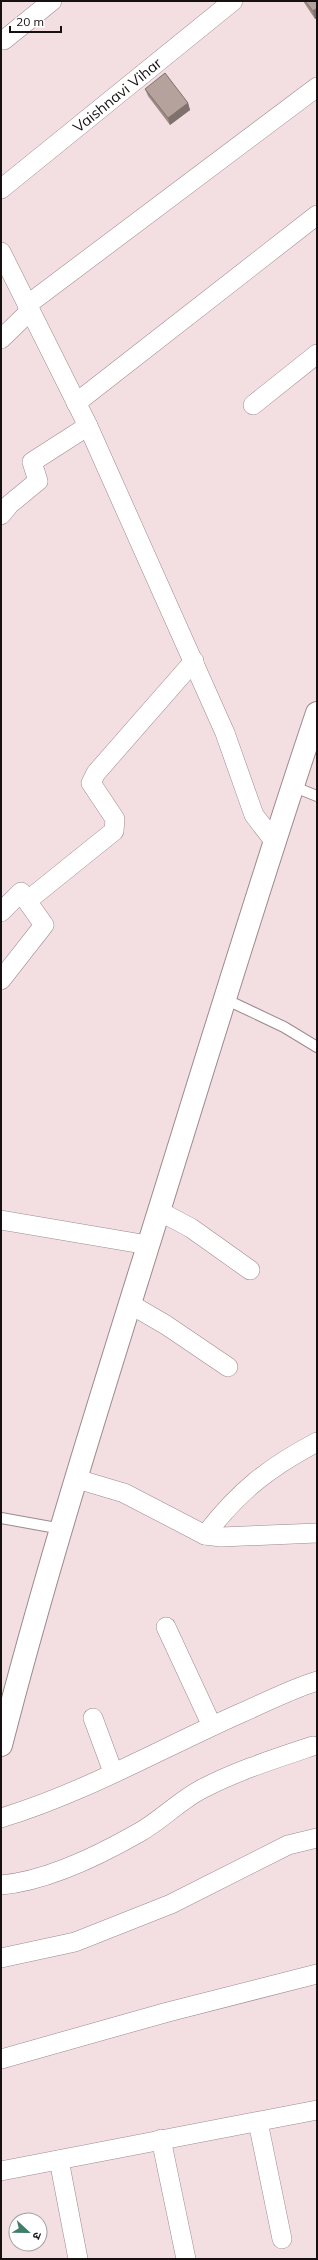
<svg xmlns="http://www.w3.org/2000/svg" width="318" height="2260" font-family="Mulish,'Noto Sans Devanagari',sans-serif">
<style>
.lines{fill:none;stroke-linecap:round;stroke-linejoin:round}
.service-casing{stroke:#9d8a8e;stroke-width:12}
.minor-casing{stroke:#9d8a8e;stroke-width:20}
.tertiary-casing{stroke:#9d8a8e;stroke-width:24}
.service{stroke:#fff;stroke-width:10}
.minor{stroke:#fff;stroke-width:19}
.tertiary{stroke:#fff;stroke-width:22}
.wall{fill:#9c8b86}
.shaded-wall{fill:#7f716d}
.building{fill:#b5a29c;stroke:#7f716d}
.labels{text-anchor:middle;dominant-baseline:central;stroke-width:3;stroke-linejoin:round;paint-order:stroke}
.street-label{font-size:15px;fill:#161011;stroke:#fff}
</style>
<rect width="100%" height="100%" fill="#f3dee2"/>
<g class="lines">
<g class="service-casing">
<g id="service">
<polyline points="292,786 317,796"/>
<polyline points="225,999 284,1027 317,1047"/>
<polyline points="1,1518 62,1529"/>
</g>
</g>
<g class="minor-casing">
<g id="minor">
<polyline points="4,40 52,1"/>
<polyline points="1,189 233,1"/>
<polyline points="1,252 88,426 225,733 254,815 274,841"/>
<polyline points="27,305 317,87"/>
<polyline points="1,339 30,311"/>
<polyline points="76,403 317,215"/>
<polyline points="253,405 317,354"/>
<polyline points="1,515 10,504 38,481 32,462 88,426"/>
<polyline points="1,912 21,892 27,901 114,831 115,819 91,783 96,773 194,661"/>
<polyline points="1,980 44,925 27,901"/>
<polyline points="159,1211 191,1228 250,1270"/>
<polyline points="1,1220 148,1245"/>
<polyline points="130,1304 166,1325 228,1367"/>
<polyline points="77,1479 124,1493 205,1535 221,1537 317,1533"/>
<path d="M205 1535C239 1491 268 1468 317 1442"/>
<polyline points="166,1627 212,1726"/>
<polyline points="93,1718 113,1772"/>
<path d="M1 1818C84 1793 162 1748 241 1713 266 1702 291 1689 317 1681"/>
<path d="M1 1885C47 1881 100 1855 140 1832 161 1820 178 1802 200 1790 236 1771 274 1759 313 1746"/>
<polyline points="1,1958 75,1942 171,1904 288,1845 317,1838"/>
<polyline points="1,2059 168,2012 317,1974"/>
<polyline points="258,2122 282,2239"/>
<polyline points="161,2139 186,2259"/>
<polyline points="59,2160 78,2259"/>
<polyline points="1,2171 317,2110"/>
</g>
</g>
<g class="tertiary-casing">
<path id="tertiary" d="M1 1745C47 1566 103 1390 158 1214 210 1047 261 879 317 713"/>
</g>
<use href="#service" class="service"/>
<use href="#minor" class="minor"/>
<use href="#tertiary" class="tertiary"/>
</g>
<g class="wall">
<polygon points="303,1 317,1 317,18 315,19"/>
<polygon points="145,89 188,103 190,110 170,125 148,96"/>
</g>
<g class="shaded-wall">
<polygon points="317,8 317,18 315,19 313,11"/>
<polygon points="188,103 190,110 170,125 168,118"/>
</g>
<g class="building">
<polygon points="305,1 317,1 317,8 313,11"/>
<polygon points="165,73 188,103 168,118 145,89"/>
</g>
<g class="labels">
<g class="street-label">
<text transform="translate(117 95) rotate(-39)">Vaishnavi Vihar</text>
</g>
</g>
<rect width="318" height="2260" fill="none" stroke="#161011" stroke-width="4"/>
<g transform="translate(28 2232) rotate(112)"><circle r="19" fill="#ffffff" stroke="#a29fa0"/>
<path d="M0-3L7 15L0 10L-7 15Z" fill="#407e6a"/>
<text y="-6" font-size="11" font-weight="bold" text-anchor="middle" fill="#161011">उ</text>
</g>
<path d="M10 26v6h51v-6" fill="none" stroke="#161011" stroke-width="2"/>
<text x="16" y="26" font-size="12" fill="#161011" stroke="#ffffff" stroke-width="3" paint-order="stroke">20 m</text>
</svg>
